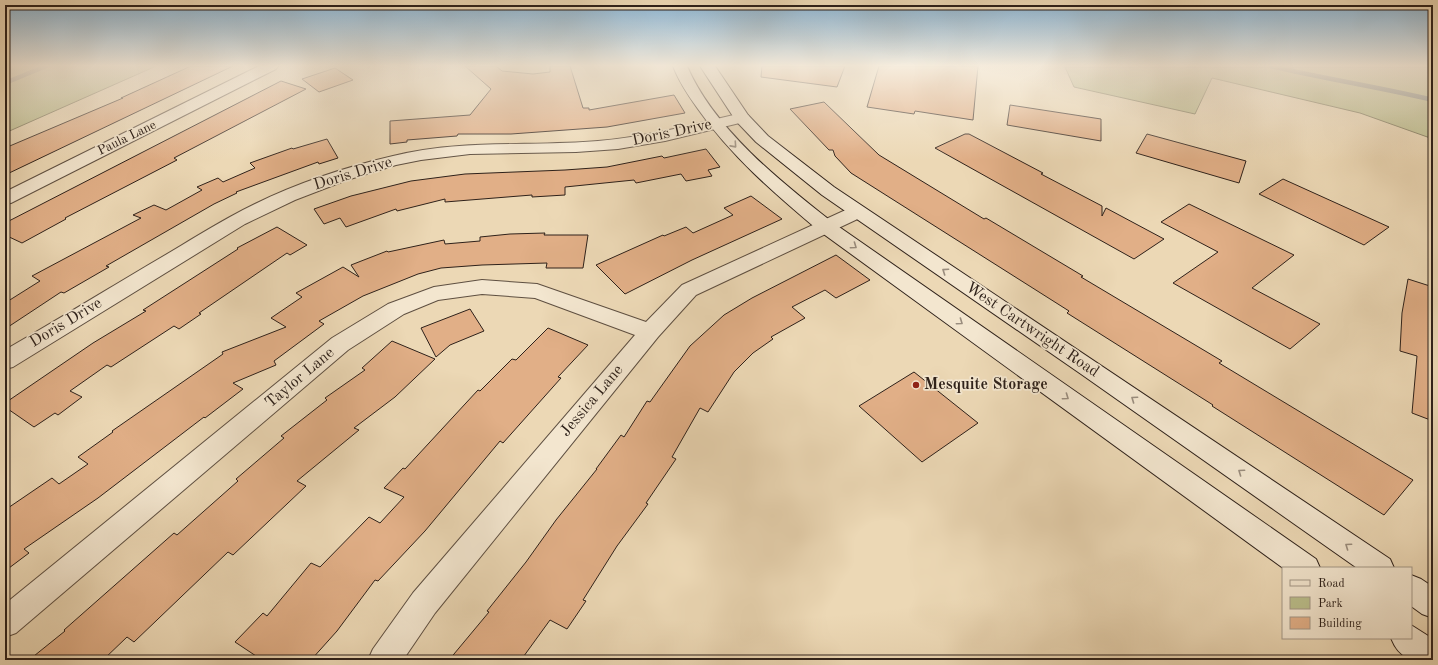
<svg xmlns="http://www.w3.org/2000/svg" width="1438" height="665" font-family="'Old Standard TT',serif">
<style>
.green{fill:#babe8b;stroke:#747052}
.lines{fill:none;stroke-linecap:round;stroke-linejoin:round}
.stream{stroke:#717b79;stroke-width:4.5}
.building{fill:#e1af87;stroke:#2e211a}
.minor-casing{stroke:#5e4f41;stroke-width:2}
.secondary-casing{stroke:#2e211a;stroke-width:2}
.minor{fill:#f3e6cf;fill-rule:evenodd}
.secondary{fill:#f3e6cf;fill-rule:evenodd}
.oneway{stroke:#9a8d7e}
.poi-dot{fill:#8f2418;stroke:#f3e6cf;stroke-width:1.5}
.labels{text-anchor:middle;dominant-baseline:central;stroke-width:3.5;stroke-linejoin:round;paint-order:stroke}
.far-street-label{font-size:13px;fill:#2e211a;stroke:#f3e6cf}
.street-label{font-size:16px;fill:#2e211a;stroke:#f3e6cf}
.poi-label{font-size:16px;font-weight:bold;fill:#2e211a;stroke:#f3e6cf;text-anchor:start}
</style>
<rect width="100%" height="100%" fill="#ecd8b5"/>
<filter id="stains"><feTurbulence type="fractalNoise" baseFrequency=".005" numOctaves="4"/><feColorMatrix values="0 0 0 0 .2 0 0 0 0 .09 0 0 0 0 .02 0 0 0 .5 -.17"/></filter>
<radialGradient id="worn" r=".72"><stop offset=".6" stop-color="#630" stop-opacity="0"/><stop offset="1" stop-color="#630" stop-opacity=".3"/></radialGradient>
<g class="green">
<polygon points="5,66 154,66 154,67 5,133"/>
<polygon points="1065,67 1433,67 1433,139 1360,113 1212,78 1195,114 1074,87"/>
</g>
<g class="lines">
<g class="stream">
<path d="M1271 66C1325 79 1379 87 1433 100"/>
<polyline points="5,83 46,66"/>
</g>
</g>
<g class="building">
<polygon points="191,66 233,66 5,175 5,148 123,98 121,98"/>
<polygon points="465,66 496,66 502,71 533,74 550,72 550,66 570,66 583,108 589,108 589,110 674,95 685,113 607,127 511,134 458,134 457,136 407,140 407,142 390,144 390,121 470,115 491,89"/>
<polygon points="762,66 845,66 837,87 761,77"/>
<polygon points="879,66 978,66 973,120 915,111 914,114 867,107"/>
<polygon points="335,68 353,80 319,92 302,79"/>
<polygon points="281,81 306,89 174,158 177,160 65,218 66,219 22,243 5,235 5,223"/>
<polygon points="824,102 879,155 984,219 986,218 1083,276 1081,277 1222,361 1219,363 1413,480 1384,515 1212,406 1213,405 1067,313 1069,311 851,173 835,156 833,150 829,150 790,109"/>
<polygon points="1010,105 1101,119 1101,141 1007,125"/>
<polygon points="965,134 969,134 1043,173 1041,174 1102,206 1102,216 1106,208 1164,239 1134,259 935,148"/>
<polygon points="1147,134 1246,161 1239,183 1136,153"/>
<polygon points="327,139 338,158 319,164 318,162 236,192 237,193 214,204 106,266 109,267 64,293 61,292 5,329 5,303 40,281 32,276 141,218 133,215 154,205 166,210 202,190 197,187 218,178 223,182 255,168 250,163 292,148 293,149"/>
<polygon points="706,149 720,167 708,170 712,176 686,181 681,174 636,183 634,180 565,187 565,195 532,197 532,195 445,202 445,199 397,211 396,209 346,227 340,218 324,224 314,209 351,196 411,181 465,174 565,170 607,167 662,156 664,158"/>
<polygon points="1283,179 1389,227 1364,245 1259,194"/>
<polygon points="751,196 782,219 692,260 625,294 596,265 663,235 664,236 686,227 693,233 733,215 724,208"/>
<polygon points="1189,204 1294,255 1252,288 1320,324 1290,349 1173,283 1218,252 1161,222"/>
<polygon points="277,227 307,245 290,255 287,253 199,313 201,314 179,329 174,326 111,367 107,365 70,391 82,397 58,415 55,413 34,427 5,407 5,403 93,343 146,311 143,310 238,249 237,248"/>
<polygon points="545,233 544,235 588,235 583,268 546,268 547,263 482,265 441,268 418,274 363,296 319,321 324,324 274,361 276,365 233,383 243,389 205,418 204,417 98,498 24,549 29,553 5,571 5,510 52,478 59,484 88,464 78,457 113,432 112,431 223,354 222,352 286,327 271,318 302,297 296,293 343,267 359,277 351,265 387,251 388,252 444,240 445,244 480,241 480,237 510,234"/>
<polygon points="836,255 870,280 836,298 825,290 792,307 805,318 771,337 773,339 753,353 734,372 708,412 700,408 672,457 676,459 646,503 648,504 617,546 583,600 586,601 567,629 550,620 521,660 449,660 489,612 487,611 526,562 556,520 597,469 596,469 621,435 624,437 647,401 650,402 690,346 724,315 752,298"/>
<polygon points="1408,279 1433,287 1433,421 1412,413 1417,356 1400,351 1402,313"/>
<polygon points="470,309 484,331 450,345 436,357 421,328"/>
<polygon points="548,328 588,345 558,377 561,378 503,443 500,441 425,531 378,581 375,580 337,631 311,660 262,660 235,642 263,613 267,616 311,563 320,567 369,517 380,523 404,497 384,488 403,468 405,469 478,390 480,391 512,359 516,360"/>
<polygon points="392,341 435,359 395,397 354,428 359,430 297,481 306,486 233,555 228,552 134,642 127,637 103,660 29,660 65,631 64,630 174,533 177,535 238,481 236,479 284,438 281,436 327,400 325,398 365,370 362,368"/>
<polygon points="914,372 978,423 922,462 859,406"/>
</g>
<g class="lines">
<g class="minor-casing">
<g id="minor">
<polygon points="259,66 278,66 276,69 11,203 5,204 5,192"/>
<path d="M742 113 748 115 750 118 748 121 665 141 618 149 576 152 470 154 421 160 396 165 347 180 295 200 245 224 13 367 5 369V350C52 323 98 295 145 267 173 251 201 233 230 217 280 189 337 169 393 156 463 139 528 147 598 141 647 137 694 124 742 113Z"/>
<polygon points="857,206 864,208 866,212 864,216 696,295 658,337 435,613 403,660 368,660 373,649 413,593 635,335 535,298 482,294 438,300 404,314 348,350 16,633 5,637 5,604 332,338 388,304 434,287 482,280 537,284 646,322 682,285 850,208"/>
</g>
</g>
<g class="secondary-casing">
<g id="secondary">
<path d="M673 66H687C714 129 780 181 832 222L1316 559 1320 568H1283L818 230C774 193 731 156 698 109 688 95 679 82 673 66Z"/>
<polygon points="700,66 715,66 748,115 768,136 834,187 1390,559 1394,568 1357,568 1081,374 822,195 756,142 736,121"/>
<polygon points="1411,575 1421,579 1433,587 1433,618 1422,614 1411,606"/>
<path d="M1411 625 1433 639V660C1411 660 1400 660 1391 638H1411Z"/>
</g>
</g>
<use href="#minor" class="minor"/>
<use href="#secondary" class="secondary"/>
</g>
<defs><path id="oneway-chevron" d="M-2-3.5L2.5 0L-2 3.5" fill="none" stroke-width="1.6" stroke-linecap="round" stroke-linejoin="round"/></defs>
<g class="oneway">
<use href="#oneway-chevron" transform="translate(734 145) rotate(48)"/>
<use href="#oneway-chevron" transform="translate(854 246) rotate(35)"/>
<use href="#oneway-chevron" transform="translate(945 271) rotate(-146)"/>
<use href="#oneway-chevron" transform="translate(960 322) rotate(35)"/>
<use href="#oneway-chevron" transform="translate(1066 397) rotate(35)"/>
<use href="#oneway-chevron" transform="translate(1134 399) rotate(-145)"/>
<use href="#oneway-chevron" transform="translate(1241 472) rotate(-145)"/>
<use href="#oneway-chevron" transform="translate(1348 546) rotate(-145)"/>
</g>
<linearGradient id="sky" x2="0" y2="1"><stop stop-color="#8ab5d5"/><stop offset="0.41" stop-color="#f6edde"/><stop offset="1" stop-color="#f6edde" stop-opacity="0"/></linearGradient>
<rect width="1438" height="160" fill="url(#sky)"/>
<circle class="poi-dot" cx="916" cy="385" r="4"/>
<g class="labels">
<g class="far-street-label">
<text transform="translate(127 138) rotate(-26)">Paula Lane</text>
</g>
<g class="street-label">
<text transform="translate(672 133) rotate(-12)">Doris Drive</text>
<text transform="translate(353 174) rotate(-17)">Doris Drive</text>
<text transform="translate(66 323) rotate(-31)">Doris Drive</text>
<text transform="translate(1032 330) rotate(34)">West Cartwright Road</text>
<text transform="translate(300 378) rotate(-40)">Taylor Lane</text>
<text transform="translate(592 401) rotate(-50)">Jessica Lane</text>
</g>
<g class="poi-label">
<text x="924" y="385">Mesquite Storage</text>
</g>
</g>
<rect width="1438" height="665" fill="none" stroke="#ecd8b5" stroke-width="20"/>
<rect x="6" y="6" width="1426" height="653" fill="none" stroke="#2e211a" stroke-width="2"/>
<rect x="10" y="10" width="1418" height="645" fill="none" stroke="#2e211a"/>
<rect x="1282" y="567" width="130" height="72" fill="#f3e6cf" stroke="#a49787"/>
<rect x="1290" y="580" width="20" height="6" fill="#f3e6cf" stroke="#a49787"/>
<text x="1318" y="587" font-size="12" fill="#2e211a">Road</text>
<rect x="1290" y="597" width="20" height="12" fill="#babe8b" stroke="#a49787"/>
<text x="1318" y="607" font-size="12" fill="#2e211a">Park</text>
<rect x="1290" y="617" width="20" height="12" fill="#e1af87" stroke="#a49787"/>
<text x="1318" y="627" font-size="12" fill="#2e211a">Building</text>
<rect width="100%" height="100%" filter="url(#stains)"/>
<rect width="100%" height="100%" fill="url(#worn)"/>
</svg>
